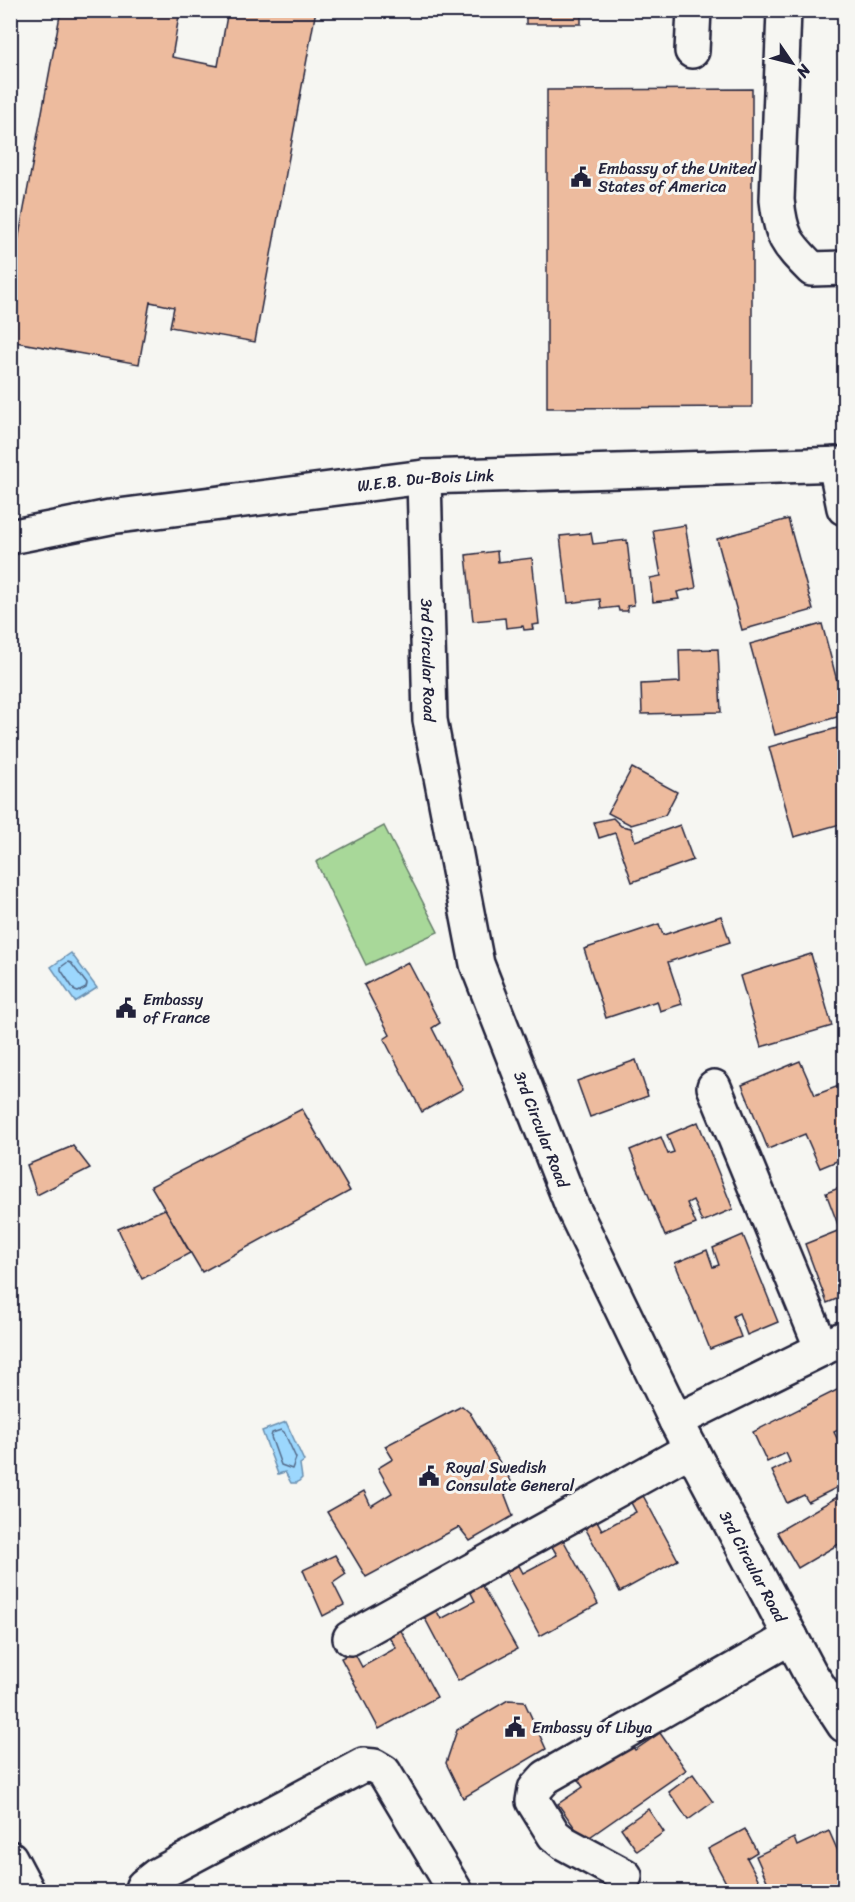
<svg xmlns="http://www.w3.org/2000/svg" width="855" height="1902" font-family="Sriracha,sans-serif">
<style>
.green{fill:#a8d899;stroke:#657d6a;stroke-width:1.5}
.water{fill:#9cd7fd;stroke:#6b8faf;stroke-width:1.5}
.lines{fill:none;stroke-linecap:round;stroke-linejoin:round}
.shore{stroke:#536a89;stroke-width:1.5}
.building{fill:#edbb9e;stroke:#22223b;stroke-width:1.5}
.minor-casing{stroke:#22223b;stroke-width:38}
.minor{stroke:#f6f6f2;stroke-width:33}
.labels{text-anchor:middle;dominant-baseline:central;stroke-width:6;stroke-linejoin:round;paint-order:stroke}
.poi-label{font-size:16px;fill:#22223b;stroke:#f6f6f2;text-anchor:start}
.street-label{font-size:16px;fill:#22223b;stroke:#f6f6f2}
</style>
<rect width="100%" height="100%" fill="#f6f6f2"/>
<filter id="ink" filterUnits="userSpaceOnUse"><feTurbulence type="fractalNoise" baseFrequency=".0167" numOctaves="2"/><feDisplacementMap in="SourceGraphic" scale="12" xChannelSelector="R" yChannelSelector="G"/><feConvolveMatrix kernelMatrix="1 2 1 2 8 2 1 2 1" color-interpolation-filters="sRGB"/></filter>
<g filter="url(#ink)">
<polygon class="green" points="384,826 438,932 366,965 316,862"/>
<g class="water">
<polygon points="71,953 97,988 75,1002 51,967"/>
<polygon points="286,1422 304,1461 300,1464 302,1478 297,1483 291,1483 285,1472 278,1474 262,1431"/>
</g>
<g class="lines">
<g class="shore">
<polygon points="68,962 71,963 87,984 86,988 78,992 75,991 61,970 61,967"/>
<polygon points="281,1430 284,1432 296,1458 292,1469 281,1465 271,1437 272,1433"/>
</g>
</g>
<g class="building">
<polygon points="61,10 180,10 172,57 218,66 228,10 316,10 255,342 170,327 174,307 150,302 139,364 10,341 10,284"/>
<rect x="526" y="10" width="55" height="14"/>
<polygon points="752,89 752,407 547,408 547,90"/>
<polygon points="788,519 813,610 742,630 717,539"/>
<polygon points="685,525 696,588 677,592 679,599 653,602 650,578 661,576 653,530"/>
<polygon points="591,533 593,544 627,540 634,605 627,606 628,611 619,611 618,607 601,609 600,599 568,603 560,536"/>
<polygon points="497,551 498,562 532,558 539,624 532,625 533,629 524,630 523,626 506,628 505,618 473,621 466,555"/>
<polygon points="822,624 844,707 844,715 775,735 750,644"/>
<polygon points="718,649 721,712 642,714 641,684 680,682 679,650"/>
<polygon points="841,727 844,740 844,823 794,837 769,747"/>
<polygon points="632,768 677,792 665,815 631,825 608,813"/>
<polygon points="613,818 621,826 631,828 635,841 680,825 693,860 632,882 615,833 599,838 594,822"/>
<polygon points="721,916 730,942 668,962 682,1004 660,1011 657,1001 606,1018 584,949 659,924 663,935"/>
<polygon points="811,954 832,1026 761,1047 740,976"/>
<polygon points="408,962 440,1023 432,1028 463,1089 422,1112 384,1039 390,1035 364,985"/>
<polygon points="636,1060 648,1096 590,1117 577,1081"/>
<polygon points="800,1061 815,1095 844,1084 844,1158 820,1168 805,1134 768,1149 742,1085"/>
<polygon points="302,1109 350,1191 202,1272 151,1186"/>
<polygon points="698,1122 733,1209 702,1222 693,1200 687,1203 696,1224 665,1236 630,1150 661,1137 668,1154 674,1152 667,1135"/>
<polygon points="73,1146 90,1168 37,1195 27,1165"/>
<polygon points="844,1186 844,1296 827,1303 805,1244 840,1230 826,1193"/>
<polygon points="165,1209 190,1253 142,1279 118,1229"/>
<polygon points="743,1235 778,1322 747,1335 739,1313 733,1316 741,1337 710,1349 675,1263 707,1250 713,1267 719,1265 713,1248"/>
<polygon points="839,1389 844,1400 844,1427 834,1432 838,1440 844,1437 844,1484 808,1502 804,1495 787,1503 772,1471 790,1462 786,1453 767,1462 753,1432"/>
<polygon points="462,1406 470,1413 511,1481 505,1495 513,1516 470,1541 459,1527 366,1577 327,1512 364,1491 371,1506 392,1493 378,1468 393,1459 385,1446"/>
<polygon points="640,1490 678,1560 620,1592 582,1522 594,1515 602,1530 636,1512 628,1497"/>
<polygon points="844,1493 844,1541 798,1568 777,1532"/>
<polygon points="560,1534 598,1604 540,1636 502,1565 515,1558 523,1573 557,1555 548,1540"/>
<polygon points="335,1555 346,1574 333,1583 344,1605 323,1616 303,1570"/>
<polygon points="478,1579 517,1649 458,1681 421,1611 433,1604 441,1619 475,1601 467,1585"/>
<polygon points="399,1627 437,1697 379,1729 341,1658 354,1652 362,1667 396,1648 387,1633"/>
<polygon points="508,1700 524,1701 546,1749 463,1798 446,1763 457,1730"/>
<polygon points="660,1733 686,1770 584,1841 558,1804 583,1787 573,1772 625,1735 635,1750"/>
<polygon points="693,1774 713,1802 688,1820 669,1792"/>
<polygon points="648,1809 664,1832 637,1851 621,1828"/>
<polygon points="745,1829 757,1852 747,1858 765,1892 731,1892 708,1849"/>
<polygon points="829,1831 844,1865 844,1892 772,1892 756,1856 794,1838 797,1846"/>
</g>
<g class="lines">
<g class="minor-casing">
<g id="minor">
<path d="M784 10 777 200C781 237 786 243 812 269L844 268"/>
<polyline points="692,51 694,10"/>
<polyline points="835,464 844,508"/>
<path id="s1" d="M424 477 430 720 477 964 572 1206 676 1421 810 1673 844 1725"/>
<path id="s2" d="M10 537 110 517 424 477 844 464"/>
<polyline points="714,1087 822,1349"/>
<polyline points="676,1421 844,1338"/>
<polyline points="350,1638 691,1449"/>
<polyline points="10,1858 28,1892"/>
<polyline points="625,1876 564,1843 554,1835 533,1801 535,1789 546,1777 791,1637"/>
<polyline points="141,1892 143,1886 157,1875 363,1765 374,1766 384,1772 456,1892"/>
</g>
</g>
<use href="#minor" class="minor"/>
</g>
</g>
<defs>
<g id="civic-bare" transform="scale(1.62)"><path d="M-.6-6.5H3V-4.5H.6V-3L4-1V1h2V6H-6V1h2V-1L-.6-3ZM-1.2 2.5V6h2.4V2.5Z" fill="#22223b" stroke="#f6f6f2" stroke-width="2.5" paint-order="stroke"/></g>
</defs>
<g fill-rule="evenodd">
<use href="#civic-bare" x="581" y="177"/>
<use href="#civic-bare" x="126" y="1008"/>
<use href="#civic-bare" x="429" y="1476"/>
<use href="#civic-bare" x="515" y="1727"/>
</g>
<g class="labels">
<g class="poi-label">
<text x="598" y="168">Embassy of the United<tspan x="598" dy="18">States of America</tspan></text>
<text x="143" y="999">Embassy<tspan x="143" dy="18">of France</tspan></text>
<text x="446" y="1467">Royal Swedish<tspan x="446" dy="18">Consulate General</tspan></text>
<text x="532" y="1727">Embassy of Libya</text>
</g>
<g class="street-label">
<text stroke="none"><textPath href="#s2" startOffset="420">W.E.B. Du-Bois Link</textPath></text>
<text stroke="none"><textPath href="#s1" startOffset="183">3rd Circular Road</textPath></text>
<text stroke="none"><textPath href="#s1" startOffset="669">3rd Circular Road</textPath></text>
<text stroke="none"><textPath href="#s1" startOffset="1155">3rd Circular Road</textPath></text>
</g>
</g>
<rect width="855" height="1902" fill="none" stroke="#f6f6f2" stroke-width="36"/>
<rect x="18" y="18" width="819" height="1866" fill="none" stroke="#22223b" stroke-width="2" filter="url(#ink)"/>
<g transform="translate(792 63) rotate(125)" stroke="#f6f6f2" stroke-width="4.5" paint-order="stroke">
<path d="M0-4.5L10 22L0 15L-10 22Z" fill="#22223b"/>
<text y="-9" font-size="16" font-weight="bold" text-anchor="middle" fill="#22223b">N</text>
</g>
</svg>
